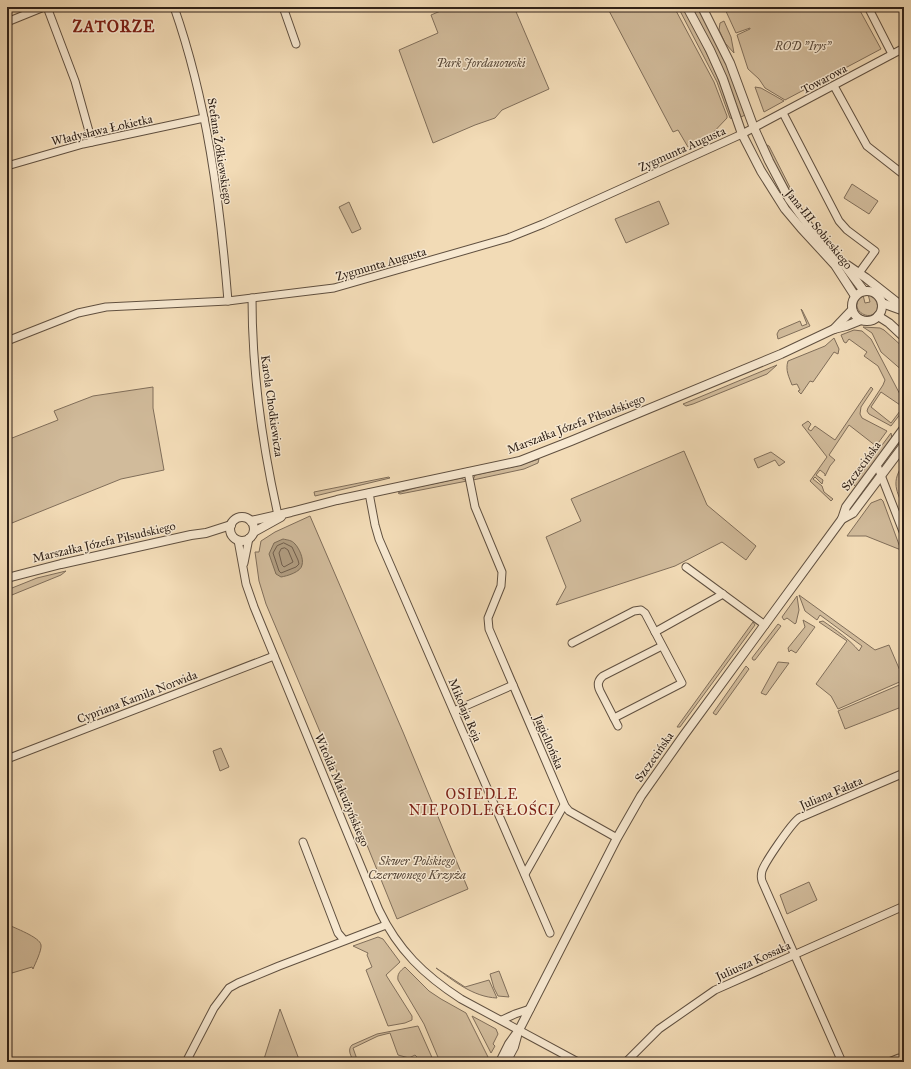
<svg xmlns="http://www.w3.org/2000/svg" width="911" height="1069" font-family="'IM FELL Great Primer',serif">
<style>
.green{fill:#d1bb9b;stroke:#806e5a}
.water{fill:#b09c80;stroke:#7c6b56}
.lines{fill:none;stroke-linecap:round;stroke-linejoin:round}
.shore{stroke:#705e4c;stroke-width:1}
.minor-casing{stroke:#605040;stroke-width:9}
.tertiary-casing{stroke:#605040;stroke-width:10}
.minor{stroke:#f7e8d0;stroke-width:7}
.tertiary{stroke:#f7e8d0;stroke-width:8}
.labels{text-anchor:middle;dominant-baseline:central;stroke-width:3;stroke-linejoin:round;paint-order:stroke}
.park-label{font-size:12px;font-style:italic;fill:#584839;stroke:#f7e8d0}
.street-label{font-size:12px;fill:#2f2118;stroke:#f7e8d0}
.quarter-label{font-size:14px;letter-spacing:1px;fill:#7a1f14;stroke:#f7e8d0}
.district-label{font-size:16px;font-weight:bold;letter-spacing:1px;fill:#7a1f14;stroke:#f7e8d0}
</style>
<rect width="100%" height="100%" fill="#f2dbb6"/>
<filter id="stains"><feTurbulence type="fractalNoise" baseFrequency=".005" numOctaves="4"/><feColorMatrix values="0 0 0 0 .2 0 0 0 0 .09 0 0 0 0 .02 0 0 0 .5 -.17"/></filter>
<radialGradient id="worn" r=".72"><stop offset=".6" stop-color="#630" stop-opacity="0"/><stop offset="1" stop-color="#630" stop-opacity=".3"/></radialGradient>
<g class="green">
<polygon points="450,7 514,7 549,89 502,110 495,118 475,125 433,143 399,50 438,33 431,15"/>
<polygon points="607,7 674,7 714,82 727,116 727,118 708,138 688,147 678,130 673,132"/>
<path d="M678 7H683C703 44 720 79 733 119L730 118 717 82Z"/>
<polygon points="692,7 698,7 729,70 745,115 741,117 721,65"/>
<polygon points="724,7 858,7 881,49 785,100 765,88 759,79 748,69 737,35 750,29 750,28 736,33"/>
<polygon points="724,21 731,37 734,53 725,43 719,30 720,23"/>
<polygon points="755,87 761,88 784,101 764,112"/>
<polygon points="767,145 769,146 800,207 781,176 765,146"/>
<polygon points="852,184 878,201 869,214 844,198"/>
<polygon points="659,201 669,224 626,243 615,219"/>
<polygon points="349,202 361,229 352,233 339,207"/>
<path d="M868 294C875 294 878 299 879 305 874 328 844 308 863 295L865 303 870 302Z"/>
<polygon points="801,309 802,310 810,326 778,339 777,334 779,330 800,321 802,326 807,324"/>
<polygon points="863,327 880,328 884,330 904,348 904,372 881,352 872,333"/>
<polygon points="854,330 862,331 871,339 904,402 903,407 881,392 871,407 891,423 900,411 901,413 891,426 869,414 867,411 868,408 883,385 885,380 878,366 864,356 867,352 849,339 846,343 844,342 841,335"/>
<path d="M834 338 839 349 838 354 834 352 813 382 810 381 801 394 798 391 800 390 797 384 792 385C789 377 785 370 788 361L825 346Z"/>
<polygon points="777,365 767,374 693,404 686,406 683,404"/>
<polygon points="153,387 153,408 164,470 121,479 7,525 7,440 58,420 54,411 93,396"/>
<polygon points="871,387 873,389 861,407 860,414 862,418 887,431 876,446 849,425 829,455 835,460 830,466 825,476 825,474 820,470 816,475 823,480 822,484 815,477 813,479 822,486 824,492 833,499 831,501 810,481 827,457 802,425 808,421 811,424 808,429 811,431 815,426 835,440"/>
<polygon points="891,433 892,438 856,487 854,485 854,483"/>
<polygon points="684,451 707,505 756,546 746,560 722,542 675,566 556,605 566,587 546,537 581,521 571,499"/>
<polygon points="771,452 785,462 779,466 775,460 758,468 754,459"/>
<polygon points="539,459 538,463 524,469 473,480 475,475 517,466"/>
<path d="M904 463V510C897 490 890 483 904 463Z"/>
<polygon points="389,477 390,478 315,496 314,492"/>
<polygon points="461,478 467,481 400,494 398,493 418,487"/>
<polygon points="881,499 883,501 901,550 866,536 847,536 871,503"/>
<polygon points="310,516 403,732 468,889 397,919 345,791 266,604 259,581 255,552 259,552 261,541 275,532"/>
<polygon points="66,571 61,575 7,597 7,590 37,578"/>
<path d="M799 595 875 650 889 645 904 680 838 709 831 696 816 684 847 641 819 622 823 621C836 630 849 639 859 651L862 646 820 615 817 620 805 611Z"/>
<polygon points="797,596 799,610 796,623 795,624 787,618 784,620 782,617"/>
<polygon points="803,620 815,627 796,653 791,650 789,652 788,648 805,627"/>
<polygon points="753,622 755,625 680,727 677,727"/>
<polygon points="778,624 781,626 755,660 753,660 752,658"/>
<polygon points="778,662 789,663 766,695 761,693"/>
<polygon points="746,666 749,669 716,715 713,713"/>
<polygon points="904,683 904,706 845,729 838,711"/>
<polygon points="221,748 229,767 220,771 213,751"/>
<polygon points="809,882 817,900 787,914 780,895"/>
<path d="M7 924C14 928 40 937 41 945 42 950 35 964 33 969L32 967 12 973 7 957Z"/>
<polygon points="378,937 383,939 400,962 386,975 412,1016 412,1020 405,1023 388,1026 366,970 372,967 367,955 368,953 353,946"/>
<path d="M405 967 429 991 441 999 466 1013 488 1057 484 1062H440L424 1024 398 980C397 974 400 971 405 967Z"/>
<path d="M436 968 465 987 489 980 497 998C473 997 454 981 436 968Z"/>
<polygon points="499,971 509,997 498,996 494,988 490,974"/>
<polygon points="280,1009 300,1062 263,1062"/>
<polygon points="472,1016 496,1029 498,1034 493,1044 495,1046 491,1053"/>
<path d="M418 1026 434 1062H422L415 1055 409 1058 398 1055 390 1033 378 1036 353 1048 358 1062H354C351 1056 347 1050 352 1045L377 1034Z"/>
</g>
<path class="water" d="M283 539C287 540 292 540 295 544 299 548 304 559 302 565 301 572 287 576 281 577L276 574 269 554 274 543Z"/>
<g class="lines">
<g class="shore">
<polygon points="284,543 292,547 298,560 299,564 296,567 281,573 279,571 273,553 277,546"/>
<polygon points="285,548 288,550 293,562 284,567 282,565 279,553 281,549"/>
</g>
<g class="minor-casing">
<g id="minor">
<polyline points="47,7 75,81 92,142"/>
<path d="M174 7C207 101 220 202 228 301"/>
<polyline points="283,7 296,44"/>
<polyline points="868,7 892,54"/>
<polyline points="7,22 44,7"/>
<polyline points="834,86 867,146 904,175"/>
<polyline points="783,113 839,221 847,230 875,251 859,273"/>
<polyline points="7,166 83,144 204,118"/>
<path d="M252 298C252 371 262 444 278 515"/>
<polyline points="7,341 78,313 106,307 228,301 334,288 508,238 543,224 742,134 904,48"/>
<polyline points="877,465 904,534"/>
<polyline points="468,472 475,507 502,572 501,586 488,618 489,629 565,806 569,811 617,838"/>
<polyline points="369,493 375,525 379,539 550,933"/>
<path d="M238 540 246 584 254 607 379 910C398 950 424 975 461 999L578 1062"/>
<polyline points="244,563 249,538"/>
<polyline points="686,567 765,625"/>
<polyline points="655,632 723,594"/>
<polyline points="572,643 634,611 641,610 645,613 682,683 614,718"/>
<polyline points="454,711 513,685"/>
<path d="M618 726 600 691C597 685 598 680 603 676L662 646"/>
<polyline points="7,759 274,656"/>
<polyline points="303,842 338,933 344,940"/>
<polyline points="525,874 564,805"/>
<polyline points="502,1020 515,1014 530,1009"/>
<polyline points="186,1062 214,1008 229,988 238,983 279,966 386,925"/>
<polyline points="626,1062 659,1029 715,990 904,906"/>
<path d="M842 1062 762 881C761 878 761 875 762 871 765 862 791 824 799 818L904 773"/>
<polyline points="889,1062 899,1058"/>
</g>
</g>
<g class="tertiary-casing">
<g id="tertiary">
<polyline points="687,7 710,50 723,79 742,134 761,171 785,209 801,228 835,265 855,296"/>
<polyline points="702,7 730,63 754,128 769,161 789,199 813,232 843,263 864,291"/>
<polyline points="847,265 866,278 904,308"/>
<circle cx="867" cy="306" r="15"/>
<polyline points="882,303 904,311"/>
<polyline points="878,316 889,323 904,337"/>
<polyline points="834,329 852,310"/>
<circle cx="242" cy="529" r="12"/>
<polyline points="842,519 853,513 904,445"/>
<polyline points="251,521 291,512 337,500 520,461 571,441 781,354 834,329 846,326 861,320"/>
<polyline points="254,532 281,517"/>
<polyline points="7,578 61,564 191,535 206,533 231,525"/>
<polyline points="500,1062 509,1044 519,1030 617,838 641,796 684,735 842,519 846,507 904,428"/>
<polyline points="506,1062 514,1047 517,1036"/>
</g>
</g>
<use href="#minor" class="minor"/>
<use href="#tertiary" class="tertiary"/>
</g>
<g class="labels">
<g class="park-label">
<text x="803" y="46">ROD "Irys"</text>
<text x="481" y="63">Park Jordanowski</text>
<text x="417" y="861">Skwer Polskiego<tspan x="417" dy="14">Czerwonego Krzyża</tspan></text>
</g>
<g class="street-label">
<text transform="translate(824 79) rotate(-28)">Towarowa</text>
<text transform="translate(102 130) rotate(-13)">Władysława Łokietka</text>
<text transform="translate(682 149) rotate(-24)">Zygmunta Augusta</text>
<text transform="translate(220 151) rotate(81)">Stefana Żółkiewskiego</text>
<text transform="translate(819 229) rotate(51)">Jana III Sobieskiego</text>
<text transform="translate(381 264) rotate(-16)">Zygmunta Augusta</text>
<text transform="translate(272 406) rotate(82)">Karola Chodkiewicza</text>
<text transform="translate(576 424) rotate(-21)">Marszałka Józefa Piłsudskiego</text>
<text transform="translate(861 466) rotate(-54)">Szczecińska</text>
<text transform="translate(104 542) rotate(-13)">Marszałka Józefa Piłsudskiego</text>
<text transform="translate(137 697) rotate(-21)">Cypriana Kamila Norwida</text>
<text transform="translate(465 710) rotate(67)">Mikołaja Reja</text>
<text transform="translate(549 742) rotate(67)">Jagiellońska</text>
<text transform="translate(654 757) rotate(-55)">Szczecińska</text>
<text transform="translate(342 790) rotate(67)">Witolda Małcużyńskiego</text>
<text transform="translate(831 793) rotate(-23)">Juliana Fałata</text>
<text transform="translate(753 961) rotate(-24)">Juliusza Kossaka</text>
</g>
<g class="quarter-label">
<text x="482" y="794">OSIEDLE<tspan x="482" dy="16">NIEPODLEGŁOŚCI</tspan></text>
</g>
<g class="district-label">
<text x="114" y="26">ZATORZE</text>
</g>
</g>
<rect width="911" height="1069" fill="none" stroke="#f2dbb6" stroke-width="24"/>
<rect x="8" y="8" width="895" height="1053" fill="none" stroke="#2f2118" stroke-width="2"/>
<rect x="12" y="12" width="887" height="1045" fill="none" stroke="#2f2118"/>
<rect width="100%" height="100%" filter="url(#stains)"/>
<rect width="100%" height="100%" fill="url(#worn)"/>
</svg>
